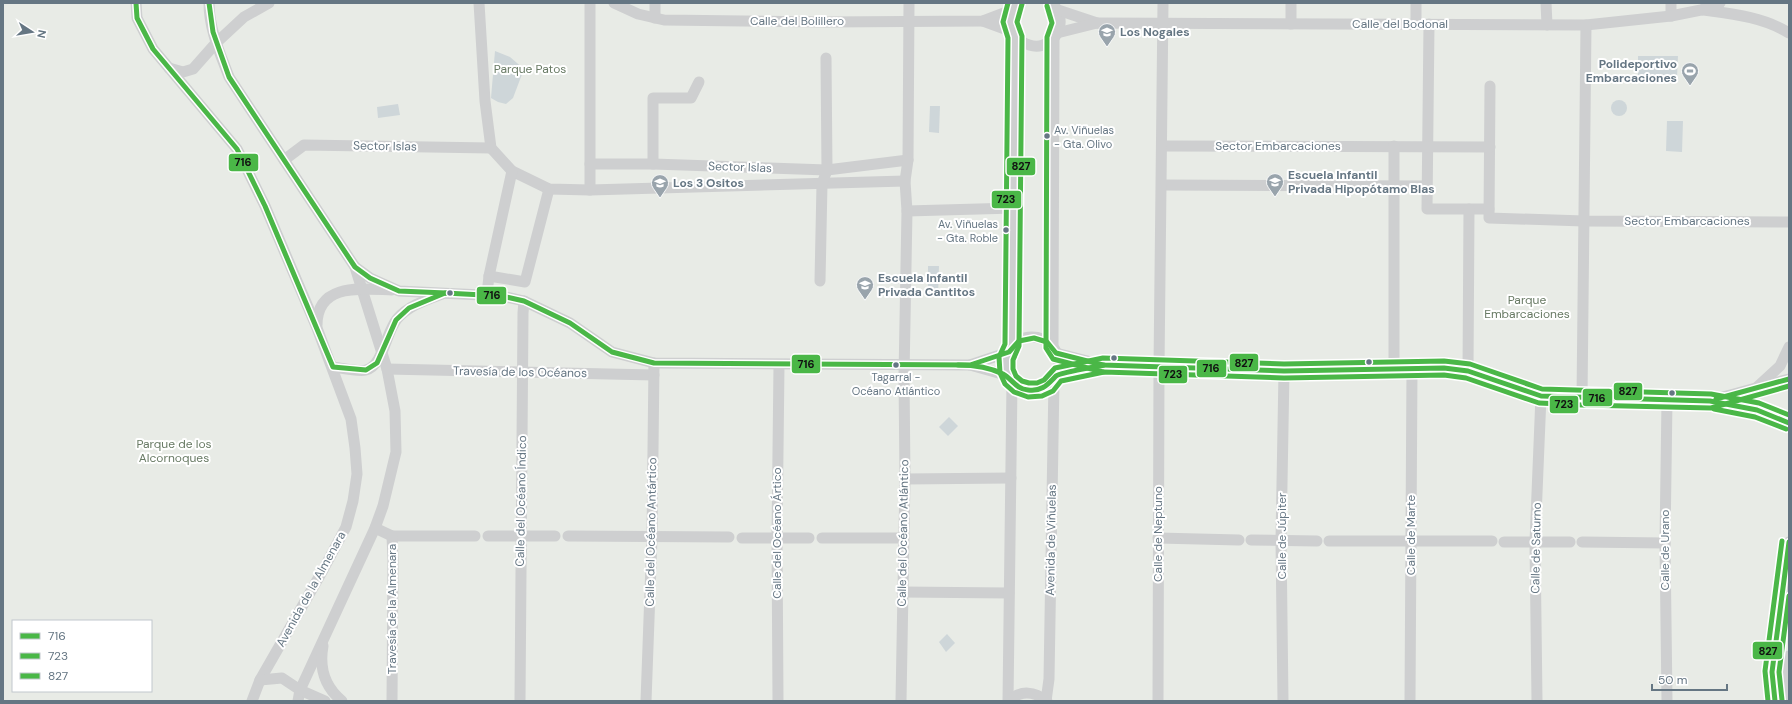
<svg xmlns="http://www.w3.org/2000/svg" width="1792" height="704" font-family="'DM Sans',sans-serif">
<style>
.green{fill:#e8ebe6;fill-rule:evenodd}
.water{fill:#ced6d9}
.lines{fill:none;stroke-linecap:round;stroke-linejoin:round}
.minor{stroke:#cecfd0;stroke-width:11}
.bus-1-casing{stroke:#fff;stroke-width:8}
.bus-2-casing{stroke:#fff;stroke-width:8}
.bus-3-casing{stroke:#fff;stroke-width:8}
.bus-1{stroke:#4ab747;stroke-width:5}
.bus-2{stroke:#4ab747;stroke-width:5}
.bus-3{stroke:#4ab747;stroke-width:5}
.bus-dot{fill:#657683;stroke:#fff;stroke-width:1.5}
.labels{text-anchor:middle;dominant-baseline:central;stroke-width:4;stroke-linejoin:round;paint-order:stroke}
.bus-label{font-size:11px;fill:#657683;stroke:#fff;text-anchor:start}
.street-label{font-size:12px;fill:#657683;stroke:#fff}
.poi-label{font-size:12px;font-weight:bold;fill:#657683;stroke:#fff;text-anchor:start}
.park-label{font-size:12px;fill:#687a64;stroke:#fff}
.line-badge{stroke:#fff;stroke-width:1.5}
.pale-badge-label{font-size:11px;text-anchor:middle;font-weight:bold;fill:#111}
</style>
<rect width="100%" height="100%" fill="#f9f9f9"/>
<path class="green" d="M3 3H1789V701H3ZM13 621H151V691H13Z"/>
<g class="water">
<polygon points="495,51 510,57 524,69 513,98 506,104 498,102 491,98"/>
<polygon points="1638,56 1678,56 1677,77 1638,77"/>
<circle cx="1619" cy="108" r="8"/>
<polygon points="398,104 400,115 378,118 377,107"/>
<polygon points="930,106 940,106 939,133 929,132"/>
<polygon points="1667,121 1683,121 1682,152 1666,151"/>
<polygon points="928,266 939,266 938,297 928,297"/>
<polygon points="949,417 958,426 948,436 939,427"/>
<polygon points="947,634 955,643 946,652 939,642"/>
</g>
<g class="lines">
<g class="minor">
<polyline points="136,3 137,18 153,49 237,149 265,206 317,328 351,419 355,448 357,474 353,501 346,527 323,570 260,680 252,701"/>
<path d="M209 3C209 29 220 53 229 77L355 267 387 369 395 411 396 452 383 506 375 528 300 690 298 701"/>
<polyline points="479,3 485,101 491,148 512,171 549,189 590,190 905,181"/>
<polyline points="614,3 638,14 664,20 826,22 983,21 1012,10"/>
<polyline points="655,3 655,18"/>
<path d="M1018 3C989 32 1044 68 1059 29 1062 20 1059 10 1052 3"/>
<polyline points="1291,3 1291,24"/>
<polyline points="1546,3 1547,25"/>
<polyline points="1058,10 1097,23"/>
<path d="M1703 10C1733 14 1763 17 1789 33"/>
<polyline points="1671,16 1671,3"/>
<polyline points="983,21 1013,32"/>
<polyline points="1416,24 1416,3"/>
<polyline points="1429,24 1427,209 1489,209"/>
<polyline points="1057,33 1097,23 1586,25 1671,16 1701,10 1720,3"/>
<polyline points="169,68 183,72 193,69 216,43 244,17 269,3"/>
<polyline points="1490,86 1489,218 1584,221 1789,222"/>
<polyline points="1162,146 1490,147"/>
<polyline points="284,160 304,145 491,148"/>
<polyline points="590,164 653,164 827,170 908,160"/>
<polyline points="653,164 653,98 691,98 699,82"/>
<polyline points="1162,185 1427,186"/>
<polyline points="590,190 590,3"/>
<polyline points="907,211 1014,208"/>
<polyline points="355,267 370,278 399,291 502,296 524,301 570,323 612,352 654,363 970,365 1002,374 1009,377"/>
<polyline points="489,276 525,282 549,189"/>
<polyline points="820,281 822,184 827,170 826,58"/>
<polyline points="487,294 489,276 512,171"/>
<path d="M317 325C317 282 363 289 392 290"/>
<circle cx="1032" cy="364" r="27"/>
<polyline points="1012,346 1015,36"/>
<polyline points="1053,347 1054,37"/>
<polyline points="1056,353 1103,365 1114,365 1284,371 1444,368 1468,371 1541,396 1582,398 1710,401 1757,410 1789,423"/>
<polyline points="970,365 1009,352"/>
<path d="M333 367C341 368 359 372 366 370 383 366 386 332 397 319 408 306 426 300 442 294"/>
<polyline points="1394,368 1394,146"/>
<polyline points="387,369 654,375"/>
<polyline points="1468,371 1469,209"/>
<polyline points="1057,375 1097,366"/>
<polyline points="1756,388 1780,366 1789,347"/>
<polyline points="1582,398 1586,25"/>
<polyline points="1712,400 1789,379"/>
<polyline points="905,479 1011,478"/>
<polyline points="375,528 392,536 475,536"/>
<polyline points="392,536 393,559 392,701"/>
<polyline points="488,536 555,536"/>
<polyline points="568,536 729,537"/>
<polyline points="742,538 809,538"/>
<polyline points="822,538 903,538"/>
<polyline points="1158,538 1239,540"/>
<polyline points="1251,540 1317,541"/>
<polyline points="1329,541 1492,541"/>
<polyline points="1504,542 1570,542"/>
<polyline points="1582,542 1665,543"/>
<polyline points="902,592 1009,593"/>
<path d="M323 646C319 668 325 687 342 701"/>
<polyline points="260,680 282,678 300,690 325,701"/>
<polyline points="520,701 523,313 524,301"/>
<polyline points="646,701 652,537 654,363"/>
<polyline points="778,701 777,538 779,365"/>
<polyline points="901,701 905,479 904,376 907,211 905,181 908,160 909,3"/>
<polyline points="1008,701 1012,382"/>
<path d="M1009 701C1021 689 1035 692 1047 701"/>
<polyline points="1046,701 1049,679 1054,380"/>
<polyline points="1158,701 1159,367 1163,3"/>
<polyline points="1283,701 1281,540 1284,371"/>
<polyline points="1410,701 1412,368"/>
<polyline points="1537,701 1535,542 1541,396"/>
<polyline points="1667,701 1665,543 1667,400"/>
<polyline points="1775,701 1772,672 1789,542"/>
<polyline points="1786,701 1789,656"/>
</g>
<g class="bus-1-casing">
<g id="bus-1">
<polyline points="136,3 137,18 153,49 237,149 265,206 333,367 366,370 377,363 396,320 409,308 445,293 502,296 524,301 570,323 612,352 654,363 970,365 1009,352 1019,341 1034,338 1047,342 1056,353 1103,365 1284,371 1444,368 1468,371 1541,396 1710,401 1757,410 1789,423"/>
<polyline points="209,3 213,32 229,77 355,267 370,278 399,291 446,293"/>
<path d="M958 365C973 365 989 367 1003 374 1012 379 1016 389 1028 390 1042 392 1048 384 1056 376 1061 372 1096 367 1104 365"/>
<polyline points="1716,399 1789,379"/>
<polyline points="1775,701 1772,672 1789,542"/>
</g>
</g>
<g class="bus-2-casing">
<g id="bus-2">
<polyline points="1008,3 1003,22 1008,38 1005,344 999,357 1000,373 1005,384 1014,392 1028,397 1042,396 1053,391 1061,381 1104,372 1284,378 1444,375 1466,378 1539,403 1582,405 1711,408 1789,386"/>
<polyline points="1047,6 1052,23 1047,37 1046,348 1053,359 1103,372"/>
<polyline points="1714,409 1755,417 1786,429"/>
<polyline points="1782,700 1779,672 1789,596"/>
</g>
</g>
<g class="bus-3-casing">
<g id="bus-3">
<polyline points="1022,4 1017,22 1022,36 1019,346 1013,360 1013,369 1016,376 1022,381 1029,383 1037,383 1044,380 1055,368 1103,358 1284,364 1444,361 1470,364 1542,389 1711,394 1759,403 1789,415"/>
<polyline points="1768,701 1765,671 1782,541"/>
</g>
</g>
<use href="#bus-1" class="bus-1"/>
<use href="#bus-2" class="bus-2"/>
<use href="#bus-3" class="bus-3"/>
</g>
<defs>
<g id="school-pin" transform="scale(0.9)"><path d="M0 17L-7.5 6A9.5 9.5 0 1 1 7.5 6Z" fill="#99a4ac" stroke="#fff"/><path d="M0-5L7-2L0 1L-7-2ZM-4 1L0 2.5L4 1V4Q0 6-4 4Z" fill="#fff"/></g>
<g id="stadium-pin" transform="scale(0.9)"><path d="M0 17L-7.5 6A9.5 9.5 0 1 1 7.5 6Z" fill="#99a4ac" stroke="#fff"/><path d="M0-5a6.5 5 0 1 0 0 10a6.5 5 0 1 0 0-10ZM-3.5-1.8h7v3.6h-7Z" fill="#fff"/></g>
</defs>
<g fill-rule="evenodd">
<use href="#school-pin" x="1107" y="32"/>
<use href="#stadium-pin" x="1690" y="71"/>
<use href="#school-pin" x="1275" y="182"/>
<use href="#school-pin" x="660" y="183"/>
<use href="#school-pin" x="865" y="285"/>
</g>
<g class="bus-dot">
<circle cx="1047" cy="136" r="3.5"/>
<circle cx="1006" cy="230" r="3.5"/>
<circle cx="450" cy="293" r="3.5"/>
<circle cx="1114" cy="358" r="3.5"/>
<circle cx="1369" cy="362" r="3.5"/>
<circle cx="896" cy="365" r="3.5"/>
<circle cx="1672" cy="393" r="3.5"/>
</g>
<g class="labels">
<g class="bus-label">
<text x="1054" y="130">Av. Viñuelas<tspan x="1054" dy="14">- Gta. Olivo</tspan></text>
<text x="998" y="224" text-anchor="end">Av. Viñuelas<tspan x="998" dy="14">- Gta. Roble</tspan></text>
<text x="896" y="377" text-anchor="middle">Tagarral -<tspan x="896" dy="14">Océano Atlántico</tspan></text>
</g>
<g class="street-label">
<text x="797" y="21">Calle del Bolillero</text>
<text x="1400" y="24">Calle del Bodonal</text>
<text transform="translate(385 146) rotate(1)">Sector Islas</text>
<text x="1278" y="146">Sector Embarcaciones</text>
<text transform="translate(740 167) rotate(2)">Sector Islas</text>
<text x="1687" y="221">Sector Embarcaciones</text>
<text transform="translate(520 372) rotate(1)">Travesía de los Océanos</text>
<text transform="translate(521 501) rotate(-89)">Calle del Océano Índico</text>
<text transform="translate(651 532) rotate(-89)">Calle del Océano Antártico</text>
<text transform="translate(777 533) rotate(-90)">Calle del Océano Ártico</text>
<text transform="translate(903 533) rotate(-89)">Calle del Océano Atlántico</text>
<text transform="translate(1158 534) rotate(-90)">Calle de Neptuno</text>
<text transform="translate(1411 535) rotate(-90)">Calle de Marte</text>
<text transform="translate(1282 536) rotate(-90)">Calle de Júpiter</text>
<text transform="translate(1051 540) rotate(-89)">Avenida de Viñuelas</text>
<text transform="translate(1536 548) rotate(-89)">Calle de Saturno</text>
<text transform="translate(1665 550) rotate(-90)">Calle de Urano</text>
<text transform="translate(311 589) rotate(-61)">Avenida de la Almenara</text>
<text transform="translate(392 609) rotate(-90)">Travesía de la Almenara</text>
</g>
<g class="poi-label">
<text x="1120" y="32">Los Nogales</text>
<text x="1677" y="64" text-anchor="end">Polideportivo<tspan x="1677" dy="14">Embarcaciones</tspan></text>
<text x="1288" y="175">Escuela Infantil<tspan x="1288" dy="14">Privada Hipopótamo Blas</tspan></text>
<text x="673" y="183">Los 3 Ositos</text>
<text x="878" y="278">Escuela Infantil<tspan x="878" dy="14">Privada Cantitos</tspan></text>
</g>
<g class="park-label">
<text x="530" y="69">Parque Patos</text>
<text x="1527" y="300">Parque<tspan x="1527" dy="14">Embarcaciones</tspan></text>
<text x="174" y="444">Parque de los<tspan x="174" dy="14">Alcornoques</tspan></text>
</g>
</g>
<g class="line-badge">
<rect x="228" y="153" width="31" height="19" rx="4" fill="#4ab747"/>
<rect x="1006" y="157" width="30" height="19" rx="4" fill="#4ab747"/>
<rect x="991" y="190" width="31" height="19" rx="4" fill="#4ab747"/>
<rect x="476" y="286" width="31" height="19" rx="4" fill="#4ab747"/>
<rect x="1229" y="353" width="30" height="19" rx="4" fill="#4ab747"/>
<rect x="791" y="354" width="30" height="20" rx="4" fill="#4ab747"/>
<rect x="1196" y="359" width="31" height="19" rx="4" fill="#4ab747"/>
<rect x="1158" y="365" width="30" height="19" rx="4" fill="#4ab747"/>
<rect x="1613" y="382" width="30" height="19" rx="4" fill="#4ab747"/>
<rect x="1582" y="388" width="31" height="19" rx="4" fill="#4ab747"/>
<rect x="1549" y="395" width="30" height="19" rx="4" fill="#4ab747"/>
<rect x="1752" y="641" width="31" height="19" rx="4" fill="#4ab747"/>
</g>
<g class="pale-badge-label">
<text x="243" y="166">716</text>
<text x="1021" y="170">827</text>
<text x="1006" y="203">723</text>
<text x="492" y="299">716</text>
<text x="1244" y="367">827</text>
<text x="806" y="368">716</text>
<text x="1211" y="372">716</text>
<text x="1173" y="378">723</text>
<text x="1628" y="395">827</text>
<text x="1597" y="402">716</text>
<text x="1564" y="408">723</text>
<text x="1768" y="655">827</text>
</g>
<rect width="1792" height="704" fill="none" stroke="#657683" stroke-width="8"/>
<rect x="12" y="620" width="140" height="72" fill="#ffffff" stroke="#c1c8cd"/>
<rect x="20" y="633" width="20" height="6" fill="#4ab747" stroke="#c1c8cd"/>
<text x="48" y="640" font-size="12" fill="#657683">716</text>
<rect x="20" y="653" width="20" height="6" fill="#4ab747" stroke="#c1c8cd"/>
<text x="48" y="660" font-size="12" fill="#657683">723</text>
<rect x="20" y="673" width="20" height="6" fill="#4ab747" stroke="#c1c8cd"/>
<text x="48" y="680" font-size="12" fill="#657683">827</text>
<g transform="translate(32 32) rotate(102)" stroke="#ffffff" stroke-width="3" paint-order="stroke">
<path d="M0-3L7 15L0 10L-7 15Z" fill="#657683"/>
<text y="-6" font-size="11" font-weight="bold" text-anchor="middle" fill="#657683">N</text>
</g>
<path d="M1652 684v6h75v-6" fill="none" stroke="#657683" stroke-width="2"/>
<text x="1658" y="684" font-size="12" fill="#657683" stroke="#ffffff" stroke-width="3" paint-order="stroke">50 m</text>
</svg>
